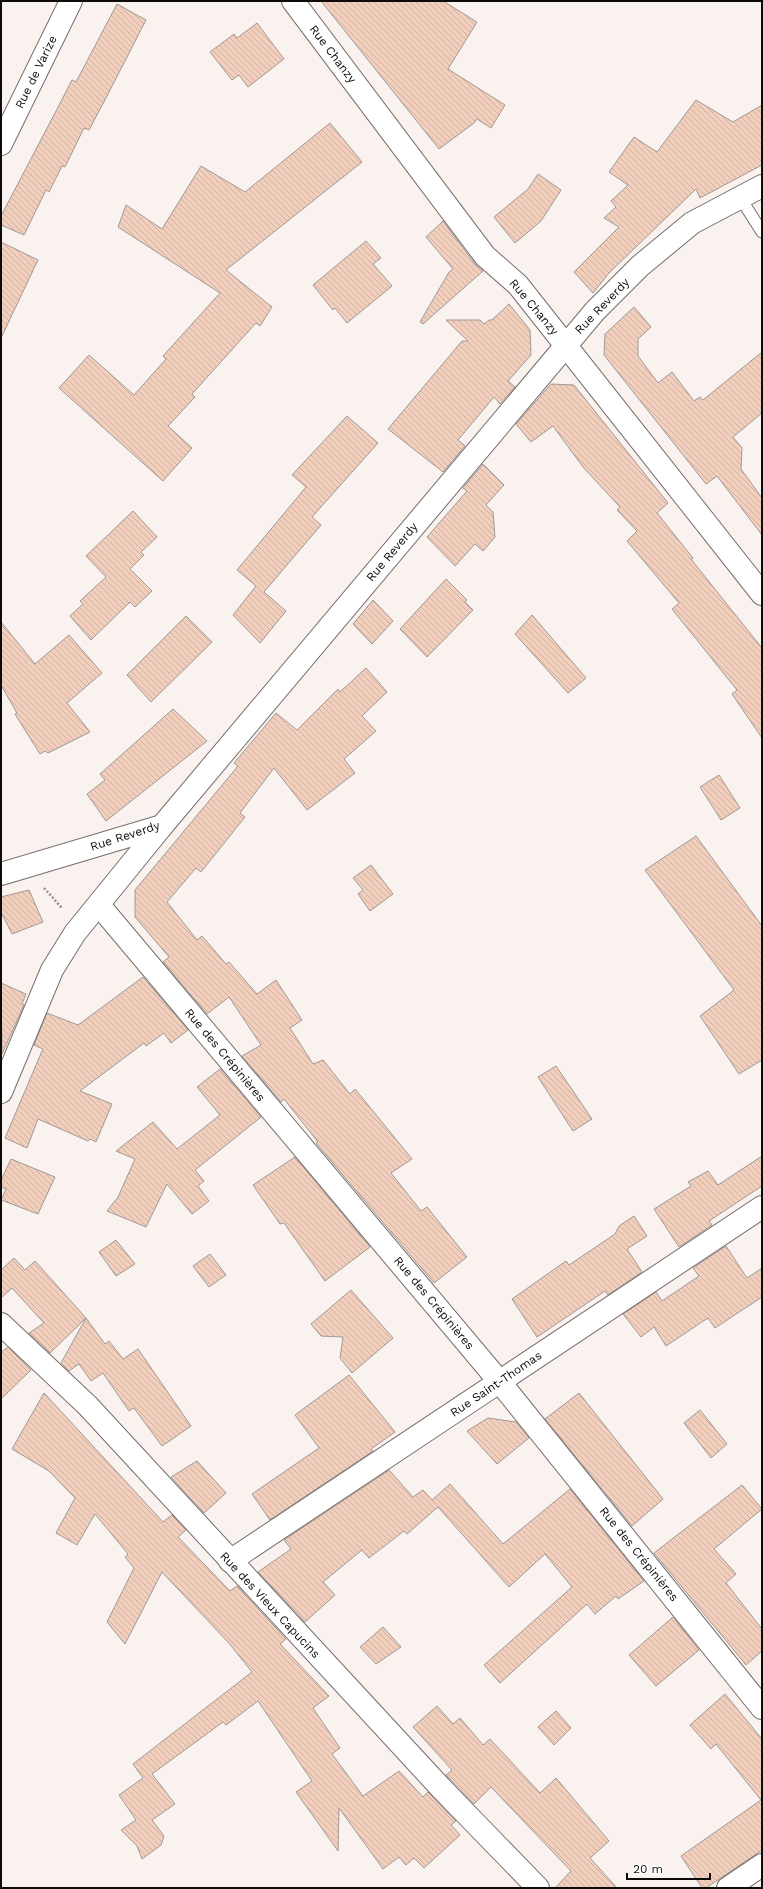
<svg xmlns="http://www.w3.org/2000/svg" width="763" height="1889" font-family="'Work Sans',sans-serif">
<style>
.building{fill:url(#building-back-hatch);stroke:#a09996}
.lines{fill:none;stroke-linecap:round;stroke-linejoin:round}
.lane-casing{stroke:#756e6b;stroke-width:13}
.street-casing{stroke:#756e6b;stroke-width:24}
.secondary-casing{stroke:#756e6b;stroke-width:24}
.path{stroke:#938f8c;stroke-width:2.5;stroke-dasharray:2 2;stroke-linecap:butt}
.lane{stroke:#fff;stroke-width:11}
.street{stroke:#fff;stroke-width:22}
.secondary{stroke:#fff;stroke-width:22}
.labels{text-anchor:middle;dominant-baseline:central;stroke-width:3;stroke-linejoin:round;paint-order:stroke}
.street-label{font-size:12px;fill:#0e0c0b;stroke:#fff}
</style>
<defs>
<pattern id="building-back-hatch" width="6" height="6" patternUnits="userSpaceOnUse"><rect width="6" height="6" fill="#f2cfbd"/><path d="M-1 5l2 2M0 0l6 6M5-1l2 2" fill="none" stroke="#ceb1a1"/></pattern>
</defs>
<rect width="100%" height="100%" fill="#f9f2ee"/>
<g class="building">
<polygon points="321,1 443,1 477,22 448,69 505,105 491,128 477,119 474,123 439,149"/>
<polygon points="117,4 146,20 107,96 89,130 84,128 65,167 62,166 49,192 46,190 24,235 1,225 1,216 56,111 72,80 76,82"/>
<polygon points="257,23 284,59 248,87 239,75 232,80 210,52 234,34 237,38"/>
<polygon points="696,100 733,122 762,105 762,165 700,198 696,189 609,273 593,293 574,272 619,227 604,218 616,207 611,201 628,185 609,172 634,137 657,152"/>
<polygon points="330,123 362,162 226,270 272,307 260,326 256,323 192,394 195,397 168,426 192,448 163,481 59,388 89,355 134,395 166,359 163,356 220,293 118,227 126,205 162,229 201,166 245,192"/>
<polygon points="538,174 561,190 541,221 515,243 494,217 528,189"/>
<polygon points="443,221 475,264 483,271 423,324 420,322 449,272 453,269 426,237"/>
<polygon points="366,241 381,258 373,264 392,286 347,323 335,308 333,310 313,285"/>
<polygon points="1,242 38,260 1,338"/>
<polygon points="509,304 530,330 531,355 508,381 515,387 500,404 494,397 458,440 465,446 443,472 388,429 462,341 468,341 446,320 480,320 484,324 489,320 492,320"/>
<polygon points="634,307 651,327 638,339 638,356 658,383 672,372 694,401 700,397 703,400 762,352 762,413 733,437 742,448 741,469 762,498 762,535 717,476 706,484 604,355 605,334"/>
<polygon points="551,384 574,385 668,503 657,513 693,558 691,559 714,588 762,648 762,738 732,694 737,690 672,609 679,603 627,541 637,531 617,510 620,507 583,467 553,426 531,442 516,424"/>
<polygon points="347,416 378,443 312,517 321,525 264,592 286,611 260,643 233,615 256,586 237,570 306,487 292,475"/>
<polygon points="483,464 504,485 486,505 493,512 495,537 483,551 475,544 455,566 427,537 467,491 463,488"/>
<polygon points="133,511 157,537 141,552 144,555 130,569 152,591 135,607 130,602 91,640 70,616 83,604 80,601 106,577 86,556"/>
<polygon points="446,579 467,600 465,602 473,610 427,657 400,629"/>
<polygon points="373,600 393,621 372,644 353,624"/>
<polygon points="532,615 586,678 568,693 515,634"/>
<polygon points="186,616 212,642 151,702 127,675"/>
<polygon points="1,622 35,664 69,635 102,673 67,703 90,732 48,753 45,751 40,754 15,714 17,713 1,685"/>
<polygon points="366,668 387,692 362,716 376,731 344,759 355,773 307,810 274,768 240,813 245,817 201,872 196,868 167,902 197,940 202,936 226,964 229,962 257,994 276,980 302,1020 290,1028 313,1064 323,1060 350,1094 355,1089 412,1159 391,1173 421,1211 427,1207 467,1257 434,1283 316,1143 318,1142 284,1099 281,1102 242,1056 261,1045 229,997 207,1014 163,962 169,957 135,917 135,890 238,766 234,763 276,713 297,730 338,689 340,692"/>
<polygon points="173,709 207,741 106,821 87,794 105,780 100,774"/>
<polygon points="719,775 740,808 721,820 700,787"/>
<polygon points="696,836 762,926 762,1060 739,1074 700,1016 734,990 645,870"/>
<polygon points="371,865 393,894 370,911 358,894 363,890 353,878"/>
<polygon points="29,890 43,922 12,934 1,912 1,897"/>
<polygon points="143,977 188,1030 171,1043 164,1033 146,1046 144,1043 80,1091 112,1104 96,1142 90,1139 88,1141 38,1119 27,1148 5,1138 42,1051 43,1049 34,1045 47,1013 78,1025"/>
<polygon points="1,983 26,994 22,1004 24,1005 2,1054"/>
<polygon points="556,1066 592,1119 573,1131 538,1077"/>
<polygon points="220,1069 261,1117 195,1170 204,1181 198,1186 209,1201 192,1214 167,1184 146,1227 107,1211 118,1197 135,1159 116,1151 153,1122 177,1149 220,1115 197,1087"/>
<polygon points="762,1156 762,1186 709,1221 712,1225 679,1247 654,1209 691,1186 688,1182 708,1171 718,1185"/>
<polygon points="295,1157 370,1247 325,1281 284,1223 280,1224 253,1185"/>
<polygon points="11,1159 55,1177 38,1214 1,1200 6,1189 1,1187 1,1180"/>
<polygon points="634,1216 647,1236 627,1249 642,1272 608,1295 605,1291 537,1337 512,1299 566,1261 569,1265 615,1234 619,1226"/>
<polygon points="116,1240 135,1264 116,1276 99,1252"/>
<polygon points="726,1246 747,1278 762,1268 762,1297 715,1328 708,1318 666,1346 654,1327 641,1337 623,1314 656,1292 662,1301 699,1276 693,1268"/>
<polygon points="210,1254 226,1275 209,1287 193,1266"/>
<polygon points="14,1258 25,1270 35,1261 86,1318 50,1353 29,1333 44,1323 12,1288 1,1298 1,1270"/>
<polygon points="351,1290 393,1338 352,1373 340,1358 343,1337 321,1336 311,1324"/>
<polygon points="86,1318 105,1344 109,1341 123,1359 138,1349 191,1426 162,1446 134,1408 129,1411 103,1373 91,1381 79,1364 69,1371 61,1363"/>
<polygon points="8,1347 31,1370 1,1399 1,1352"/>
<polygon points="349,1375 395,1432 371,1449 373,1451 270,1520 252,1494 319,1448 295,1415"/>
<polygon points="44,1393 163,1522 172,1515 186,1530 178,1537 230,1591 237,1586 286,1639 280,1644 329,1696 313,1708 340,1748 332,1754 363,1796 399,1771 423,1797 428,1792 456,1821 451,1825 460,1835 424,1868 414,1858 406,1865 399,1857 383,1869 339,1808 338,1851 296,1792 312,1781 258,1701 226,1725 223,1722 152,1774 175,1804 152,1820 164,1836 161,1845 142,1859 137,1846 121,1830 136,1820 119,1795 143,1778 133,1764 252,1672 228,1642 162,1572 125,1644 107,1622 134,1568 125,1557 128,1554 95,1514 77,1545 56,1533 75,1498 49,1471 12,1449"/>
<polygon points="579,1393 663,1499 632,1526 545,1419"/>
<polygon points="700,1410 727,1444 711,1458 684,1423"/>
<polygon points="488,1418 516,1422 529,1438 497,1464 467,1431"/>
<polygon points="197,1461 226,1493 204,1513 171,1477"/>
<polygon points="389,1470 413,1497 423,1490 432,1500 450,1484 503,1544 570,1489 644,1581 618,1599 616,1596 595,1614 587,1604 500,1683 484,1665 572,1587 545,1554 509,1587 438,1507 407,1534 404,1531 369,1558 362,1550 323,1582 335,1595 305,1622 258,1572 291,1549 284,1540"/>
<polygon points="742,1485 762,1509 714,1549 736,1574 726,1583 762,1629 762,1651 746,1665 654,1553"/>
<polygon points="673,1617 699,1650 656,1686 629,1655"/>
<polygon points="383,1627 401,1647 376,1664 360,1647"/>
<polygon points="725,1694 762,1739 762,1850 706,1888 702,1888 681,1856 761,1800 716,1744 711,1749 690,1725"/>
<polygon points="437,1706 453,1724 460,1718 483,1745 490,1739 540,1793 556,1778 609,1841 590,1858 617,1888 555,1888 571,1871 491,1787 474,1804 446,1775 452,1770 413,1727"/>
<polygon points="556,1711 571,1728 554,1745 538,1727"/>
</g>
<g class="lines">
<g class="lane-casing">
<polyline id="lane" points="741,199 762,232"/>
</g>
<g class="street-casing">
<g id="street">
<polyline points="293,1 485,256 518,285 762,594"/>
<polyline points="1,144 71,1"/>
<polyline points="1,874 162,826 595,311 640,266 692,223 762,186"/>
<polyline points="99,905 499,1381 762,1708"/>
<polyline points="1,1092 52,970 75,933 162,826"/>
<polyline points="230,1561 762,1207"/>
<polyline points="728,1888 762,1865"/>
</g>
</g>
<g class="secondary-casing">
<polyline id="secondary" points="1,1324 88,1406 441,1788 538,1888"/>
</g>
<polyline class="path" points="44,888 62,908"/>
<use href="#lane" class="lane"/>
<use href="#street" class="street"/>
<use href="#secondary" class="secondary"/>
</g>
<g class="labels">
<g class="street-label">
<text transform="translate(333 54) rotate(53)">Rue Chanzy</text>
<text transform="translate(36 72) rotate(-64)">Rue de Varize</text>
<text transform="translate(602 306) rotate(-46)">Rue Reverdy</text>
<text transform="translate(534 307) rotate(50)">Rue Chanzy</text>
<text transform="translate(392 552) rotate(-50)">Rue Reverdy</text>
<text transform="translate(125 836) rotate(-18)">Rue Reverdy</text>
<text transform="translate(225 1055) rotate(50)">Rue des Crépinières</text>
<text transform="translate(434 1303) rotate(50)">Rue des Crépinières</text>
<text transform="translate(496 1384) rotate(-34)">Rue Saint-Thomas</text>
<text transform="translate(639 1554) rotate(51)">Rue des Crépinières</text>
<text transform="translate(270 1605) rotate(47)">Rue des Vieux Capucins</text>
</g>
</g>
<rect width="763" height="1889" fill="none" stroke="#0e0c0b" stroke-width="4"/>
<path d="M627 1873v6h83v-6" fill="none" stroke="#0e0c0b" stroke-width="2"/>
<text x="633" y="1873" font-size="12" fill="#0e0c0b" stroke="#ffffff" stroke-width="3" paint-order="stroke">20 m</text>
</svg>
